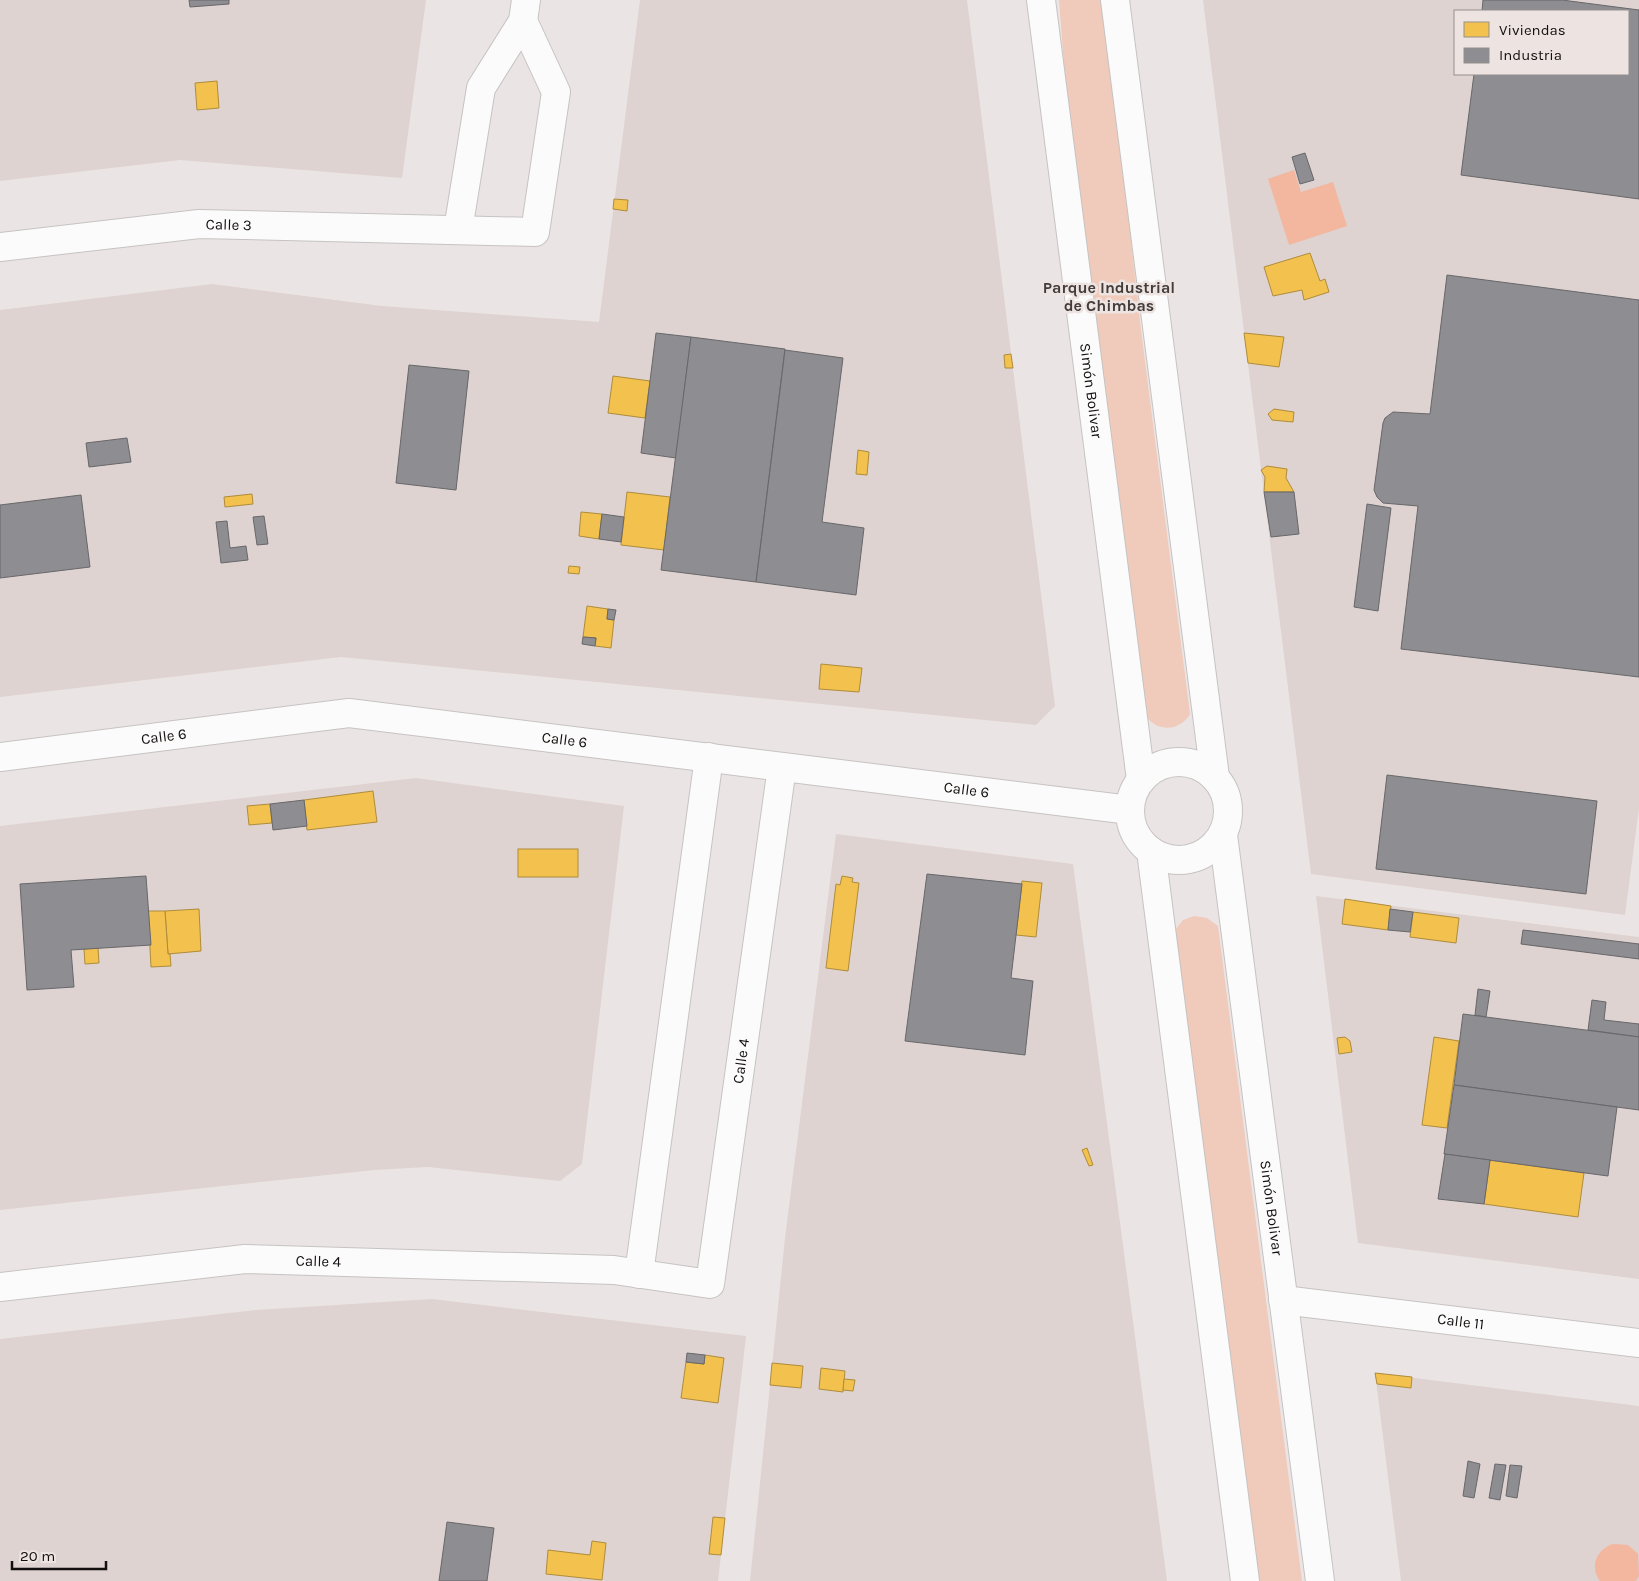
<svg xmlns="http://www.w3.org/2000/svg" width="1639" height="1581" font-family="Karla,sans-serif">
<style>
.built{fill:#ded3d0;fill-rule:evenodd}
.green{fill:#f0cabb}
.water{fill:#f3b69e}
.homes{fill:#f2c14e;stroke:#af8c3b}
.industry{fill:#8d8d92;stroke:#68676a}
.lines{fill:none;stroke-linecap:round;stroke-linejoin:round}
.minor-casing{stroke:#c6c3c2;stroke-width:30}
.minor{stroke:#fcfbfb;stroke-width:28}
.labels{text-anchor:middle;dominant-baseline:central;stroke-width:5;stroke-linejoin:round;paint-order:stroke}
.street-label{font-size:15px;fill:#120f0e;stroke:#ede4e1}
.neighbourhood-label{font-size:16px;font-weight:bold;fill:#433c3a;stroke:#ede4e1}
</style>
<rect width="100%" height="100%" fill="#eae5e4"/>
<g class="built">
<polygon points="0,0 426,0 402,178 180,160 0,181"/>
<polygon points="640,0 967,0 1055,706 1036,725 341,657 0,697 0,310 212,284 382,306 599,322"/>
<path d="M1203 0H1639V808L1625 915 1311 874ZM1455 11H1628V74H1455Z"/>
<polygon points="416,778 624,806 582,1164 560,1181 428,1167 374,1170 0,1210 0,826"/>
<polygon points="836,834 1073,864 1167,1581 750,1581 785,1238"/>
<polygon points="1316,896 1639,937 1639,1279 1358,1243"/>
<polygon points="432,1299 746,1336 718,1581 0,1581 0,1339 256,1310"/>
<polygon points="1375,1373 1639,1406 1639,1581 1401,1581"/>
</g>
<g class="green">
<path d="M1059 0H1104L1141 330 1190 714C1180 731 1158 733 1146 716L1064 65Z"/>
<polygon points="1194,916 1207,918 1218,926 1302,1581 1256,1581 1175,930 1183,920"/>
</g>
<g class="water">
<polygon points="1294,170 1301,192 1333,182 1347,226 1289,245 1268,179"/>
<path d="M1613 1544 1628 1545 1638 1554 1639 1576 1636 1581H1600C1589 1566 1597 1549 1613 1544Z"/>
</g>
<g class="homes">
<polygon points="217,81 219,108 197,110 195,83"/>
<polygon points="614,199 628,200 627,211 613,209"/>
<polygon points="1310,253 1320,281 1325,279 1329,292 1304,300 1302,290 1273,296 1264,267"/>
<polygon points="1244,333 1284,337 1279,367 1248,363"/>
<polygon points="1011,354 1013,368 1005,368 1004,355"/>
<polygon points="613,376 650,381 645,418 608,413"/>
<polygon points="1274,409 1294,412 1293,422 1272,420 1268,414"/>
<polygon points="858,450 869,452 867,475 856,474"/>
<polygon points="1267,466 1287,469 1286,478 1294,492 1264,492 1265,477 1261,470"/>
<polygon points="627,492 670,497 664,550 621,545"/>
<polygon points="252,494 253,504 225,507 224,497"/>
<polygon points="581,512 602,514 599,539 579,536"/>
<polygon points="569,566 580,567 579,574 568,573"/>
<polygon points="587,606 608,609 607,619 614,620 611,648 595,646 596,638 583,637"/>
<polygon points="821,664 862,668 859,692 819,689"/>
<polygon points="373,791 377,822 307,830 304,800"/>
<polygon points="270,804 272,823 249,825 247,806"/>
<rect x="518" y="849" width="60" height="28"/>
<polygon points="842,876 853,878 852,882 859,883 848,971 826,968 836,884 840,885"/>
<polygon points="1022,881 1042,883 1036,937 1016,935"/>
<polygon points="1345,899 1391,906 1388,930 1342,924"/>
<polygon points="199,909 201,951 168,954 165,911"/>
<polygon points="148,911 165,911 168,954 170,954 171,966 151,967"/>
<polygon points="1413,912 1459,918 1456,943 1410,937"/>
<polygon points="98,948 99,963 85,964 84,949"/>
<polygon points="1345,1037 1350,1041 1352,1052 1339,1054 1337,1038"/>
<polygon points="1434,1037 1459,1041 1447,1128 1422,1125"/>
<polygon points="1087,1148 1093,1165 1089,1166 1082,1150"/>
<polygon points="1490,1160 1584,1173 1578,1217 1484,1204"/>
<polygon points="705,1355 724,1358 718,1403 681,1398 686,1362 704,1364"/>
<polygon points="772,1363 803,1366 801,1388 770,1385"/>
<polygon points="821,1368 845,1371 843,1392 819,1389"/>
<polygon points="1375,1373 1412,1377 1411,1388 1377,1384"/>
<polygon points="844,1379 855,1380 853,1391 843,1390"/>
<polygon points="713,1517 725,1518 721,1555 709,1554"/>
<polygon points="592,1541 606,1543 602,1580 546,1574 548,1550 590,1555"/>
</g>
<g class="industry">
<polygon points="189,0 229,0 229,4 190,7"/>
<polygon points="1483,0 1562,0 1639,10 1639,199 1461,175 1474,74 1628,74 1628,11 1482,11"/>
<polygon points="1305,153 1314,180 1300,184 1292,157"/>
<polygon points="1447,275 1639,300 1639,677 1401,649 1418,506 1383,503 1377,497 1374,490 1383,423 1385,418 1393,412 1430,414"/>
<polygon points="656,333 691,337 676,458 641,453"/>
<polygon points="691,337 785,349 756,582 661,570"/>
<polygon points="785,350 843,358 822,522 864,528 856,595 756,582"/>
<polygon points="409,365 469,371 456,490 396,483"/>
<polygon points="127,438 131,462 89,467 86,443"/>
<polygon points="1264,492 1294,492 1299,534 1271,537"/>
<polygon points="81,495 90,567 0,578 0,505"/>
<polygon points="1367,504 1391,508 1378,611 1354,607"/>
<polygon points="602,514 624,517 621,542 599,539"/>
<polygon points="264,516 268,544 257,545 253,517"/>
<polygon points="227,521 230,548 246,546 248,560 221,563 216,522"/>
<polygon points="608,609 616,610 614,620 607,619"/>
<polygon points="583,637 596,638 595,646 582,644"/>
<polygon points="1387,775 1597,801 1586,894 1376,869"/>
<polygon points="304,800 307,826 273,830 270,804"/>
<polygon points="927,874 1022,884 1011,978 1033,981 1025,1055 905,1041"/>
<polygon points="146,876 151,945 71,950 74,987 27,990 20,884"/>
<polygon points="1390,909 1413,912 1410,932 1388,930"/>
<polygon points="1523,930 1639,944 1639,959 1521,944"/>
<polygon points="1478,989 1490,991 1486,1017 1475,1015"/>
<polygon points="1592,1000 1606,1002 1604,1020 1639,1024 1639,1037 1588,1030"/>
<polygon points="1463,1014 1639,1037 1639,1110 1454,1085"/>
<polygon points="1454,1085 1617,1107 1608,1176 1444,1154"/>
<polygon points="1445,1154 1490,1160 1484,1204 1438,1199"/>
<polygon points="687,1353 705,1355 704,1364 686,1362"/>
<polygon points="1468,1461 1480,1464 1474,1498 1463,1496"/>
<polygon points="1495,1464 1506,1465 1500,1500 1489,1498"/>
<polygon points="1510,1465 1522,1466 1517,1498 1506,1496"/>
<polygon points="447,1522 494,1528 487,1581 439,1581"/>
</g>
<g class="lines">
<g class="minor-casing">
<g id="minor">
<path id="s1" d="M1041 0 1141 780"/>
<polyline points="1115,0 1215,777"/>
<polyline points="458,230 481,88 523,21 526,0"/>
<path id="s2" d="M0 247 199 224 535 232 556 92 523 21"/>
<path id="s3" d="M0 757 349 713 1130 810"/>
<circle cx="1179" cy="811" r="49"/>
<path id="s4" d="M1223 835 1320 1581"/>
<polyline points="1151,851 1245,1581"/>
<polyline points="639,1274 709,757"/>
<path id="s5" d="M0 1287 245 1259 614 1270 710 1284 782 767"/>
<path id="s6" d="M1283 1300 1639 1343"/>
</g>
</g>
<use href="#minor" class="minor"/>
</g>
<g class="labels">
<g class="street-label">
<text stroke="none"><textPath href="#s2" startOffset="230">Calle 3</textPath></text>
<text stroke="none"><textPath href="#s1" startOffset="394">Simón Bolivar</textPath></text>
<text stroke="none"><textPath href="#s3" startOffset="165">Calle 6</textPath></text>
<text stroke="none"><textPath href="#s3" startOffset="569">Calle 6</textPath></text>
<text stroke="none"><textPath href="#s3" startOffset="974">Calle 6</textPath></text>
<text stroke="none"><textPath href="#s5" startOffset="938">Calle 4</textPath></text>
<text stroke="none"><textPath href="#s4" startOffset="376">Simón Bolivar</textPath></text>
<text stroke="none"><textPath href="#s5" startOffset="320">Calle 4</textPath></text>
<text stroke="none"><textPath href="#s6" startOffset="179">Calle 11</textPath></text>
</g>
<g class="neighbourhood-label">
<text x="1109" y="287">Parque Industrial<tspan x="1109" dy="18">de Chimbas</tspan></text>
</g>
</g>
<rect x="1454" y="10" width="175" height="65" fill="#ede4e1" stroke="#958f8d"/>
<rect x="1464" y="22" width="25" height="15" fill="#f2c14e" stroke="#958f8d"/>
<text x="1499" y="35" font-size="15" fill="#120f0e">Viviendas</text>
<rect x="1464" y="48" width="25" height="15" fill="#8d8d92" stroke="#958f8d"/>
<text x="1499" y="60" font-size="15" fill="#120f0e">Industria</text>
<path d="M12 1561v8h94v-8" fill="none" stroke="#120f0e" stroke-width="2.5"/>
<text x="20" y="1561" font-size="15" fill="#120f0e" stroke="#ede4e1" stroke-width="4" paint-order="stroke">20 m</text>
</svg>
